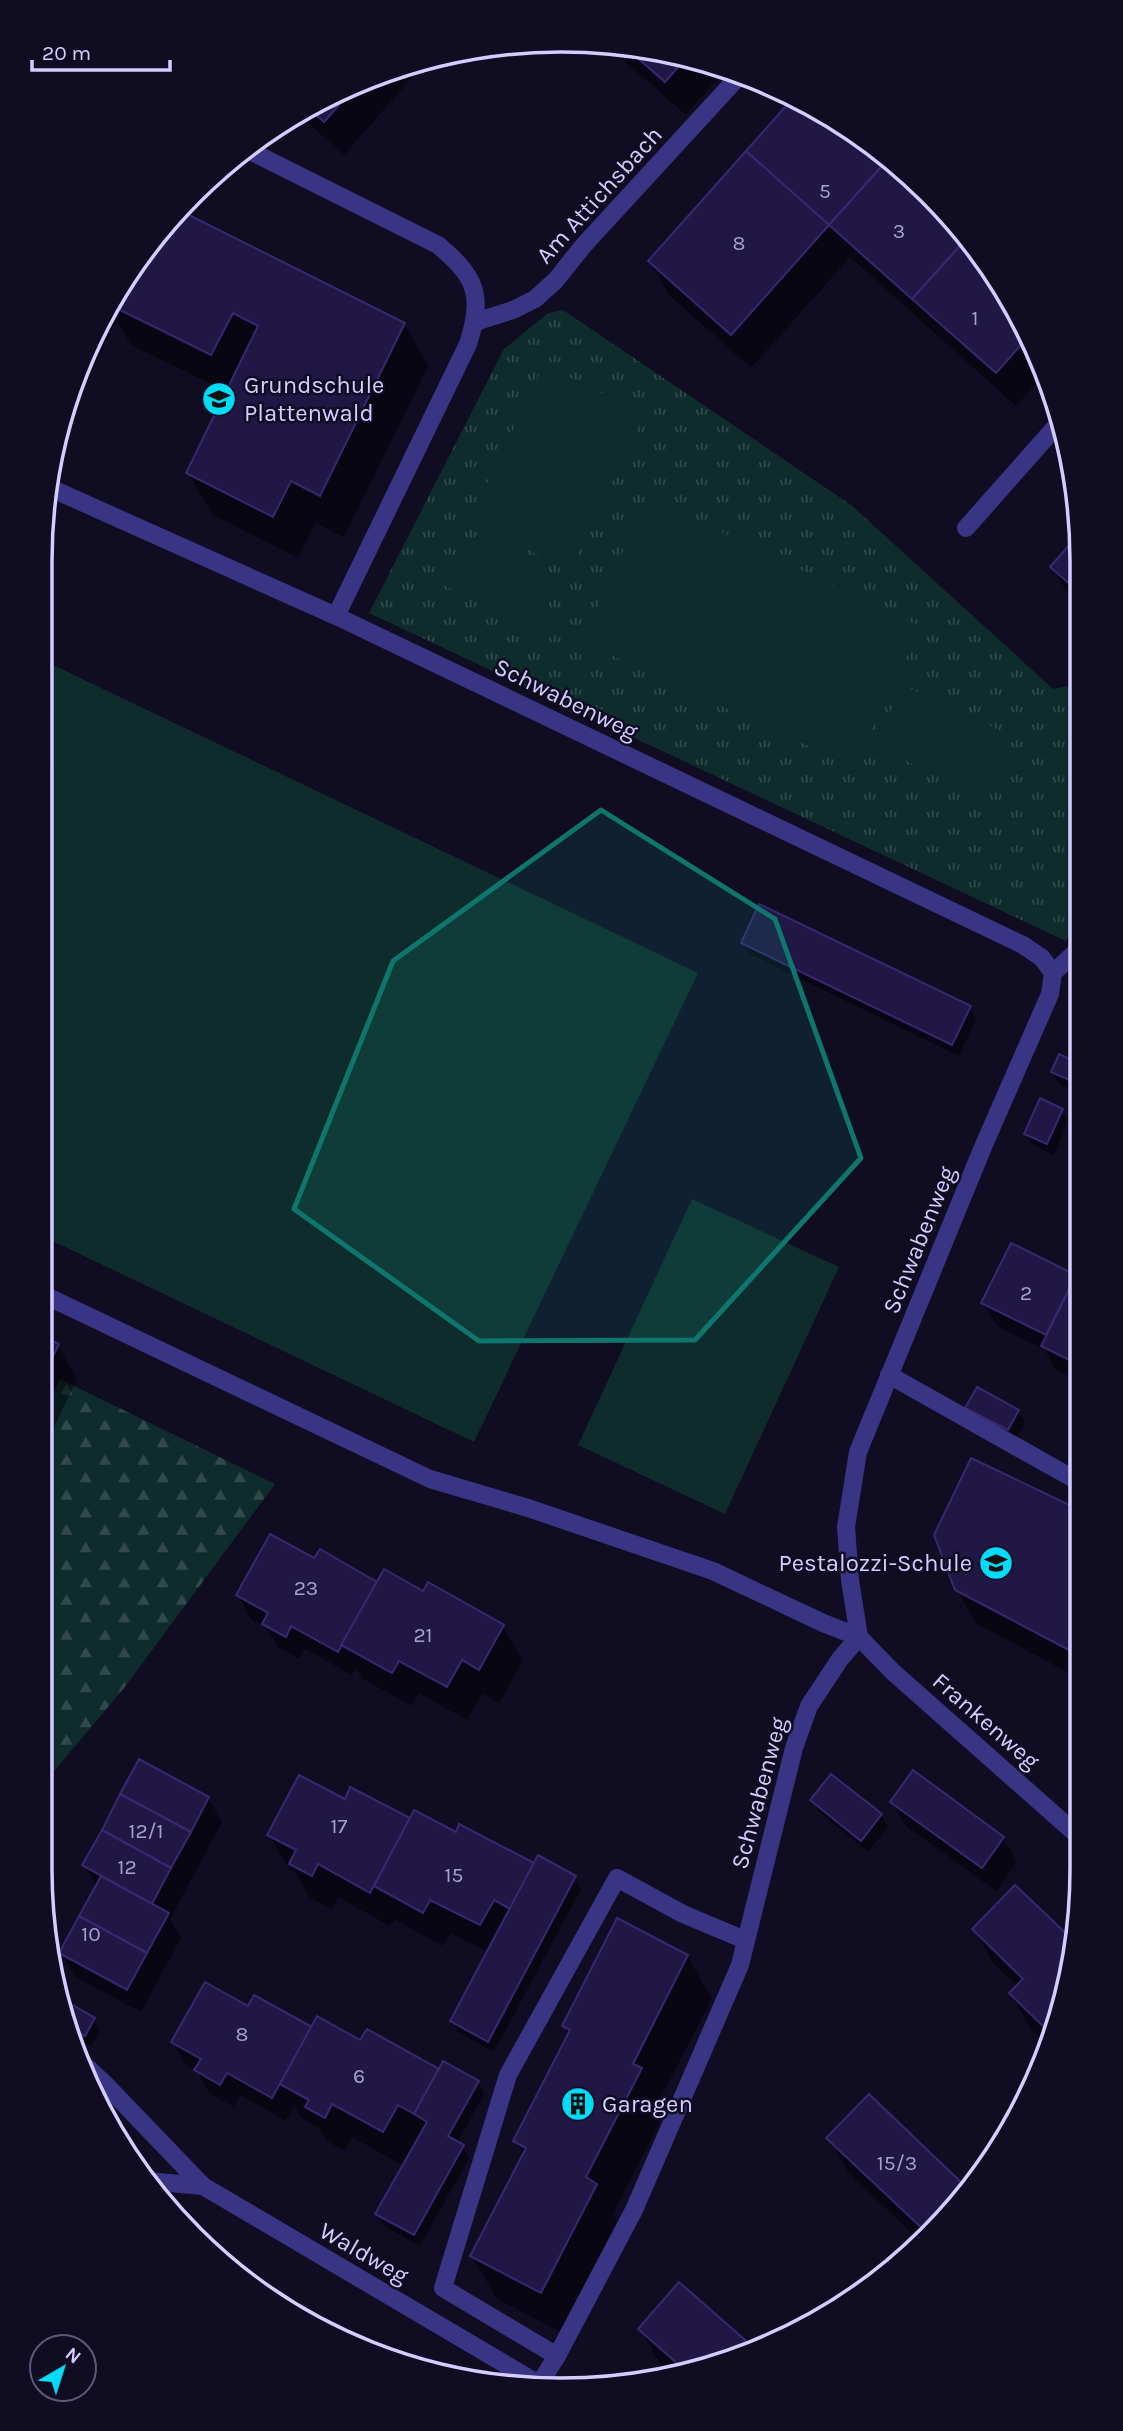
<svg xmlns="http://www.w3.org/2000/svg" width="1123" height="2431" font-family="Karla,sans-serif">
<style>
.grass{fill:url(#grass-tufts)}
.forest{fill:url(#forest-firs)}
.pitch{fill:#0f2c2c}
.shadow{fill:#0007}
.building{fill:#211744;stroke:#382872;stroke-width:2}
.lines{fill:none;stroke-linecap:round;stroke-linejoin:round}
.lane{stroke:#393484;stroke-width:18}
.street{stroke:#393484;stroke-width:18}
.marked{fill:#0f766e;fill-opacity:0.2;stroke:#0f766e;stroke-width:5;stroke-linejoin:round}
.labels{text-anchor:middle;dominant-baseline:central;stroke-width:5;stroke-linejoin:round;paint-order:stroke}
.number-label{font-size:21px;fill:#a7a0d0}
.street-label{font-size:24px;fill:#d4cdff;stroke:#100c22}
.poi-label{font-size:24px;fill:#d4cdff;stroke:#100c22;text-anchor:start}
.rim{fill:none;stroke:#d4cdff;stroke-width:3.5}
</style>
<defs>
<pattern id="grass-tufts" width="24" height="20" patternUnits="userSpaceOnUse" patternTransform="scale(1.75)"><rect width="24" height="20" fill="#0f2c2c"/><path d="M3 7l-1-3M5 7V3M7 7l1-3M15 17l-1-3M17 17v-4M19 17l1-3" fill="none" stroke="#31494c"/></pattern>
<pattern id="forest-firs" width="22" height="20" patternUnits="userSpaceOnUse" patternTransform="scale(1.75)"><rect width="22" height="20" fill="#0f2c2c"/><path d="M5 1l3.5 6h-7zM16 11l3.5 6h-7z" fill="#31494c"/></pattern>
</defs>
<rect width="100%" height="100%" fill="#100c22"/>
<polygon class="grass" points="563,310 851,505 1053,689 1079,684 1080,916 1066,941 369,613 504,349 548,313"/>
<polygon class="forest" points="60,1379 275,1484 124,1688 40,1788 40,1419"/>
<g class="pitch">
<polygon points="544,365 645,414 570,570 469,521"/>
<polygon points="648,497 921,627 854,767 581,641"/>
<polygon points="477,538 554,575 543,632 439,583"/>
<polygon points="51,664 698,973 474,1442 40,1235 40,688"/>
<polygon points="903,685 1014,737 983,799 874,745"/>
<polygon points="692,1199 839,1267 725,1514 578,1445"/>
</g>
<g class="shadow">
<polygon points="606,45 663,50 725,69 686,115"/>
<polygon points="427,60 344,155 298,114 362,80"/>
<polygon points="794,99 878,148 975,244 1043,362 1046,373 1016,406 850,257 751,368 669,295 650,261"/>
<polygon points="178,211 404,324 428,366 344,537 315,523 298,558 213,515 188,473 228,392 131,345 117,321 95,365 82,359 128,272"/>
<polygon points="1078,537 1079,602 1066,591 1052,567"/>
<polygon points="743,942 969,1008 976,1019 959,1056 749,954"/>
<polygon points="1060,1056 1080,1066 1080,1093 1059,1084 1052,1072"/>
<polygon points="1062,1110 1068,1122 1054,1155 1033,1145 1026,1134"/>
<polygon points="1075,1276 1081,1287 1081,1382 1056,1370 1045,1350 997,1326 983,1302"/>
<polygon points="40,1337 58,1345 77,1379 40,1457"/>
<polygon points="967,1408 1018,1411 1025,1423 1015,1441 974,1420"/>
<polygon points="1082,1513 1082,1680 977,1624 957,1590"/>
<polygon points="315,1561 376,1583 424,1593 503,1627 523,1661 499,1703 482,1693 467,1720 419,1693 412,1706 363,1679 356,1667 352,1675 305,1649 299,1659 278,1647 266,1627 251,1619 238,1595"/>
<polygon points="914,1773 1003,1838 1017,1862 996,1891 906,1826 892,1802"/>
<polygon points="831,1776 881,1815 888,1827 868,1852 819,1812 812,1800"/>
<polygon points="208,1798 222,1822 170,1919 181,1938 141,2012 75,1977 61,1953 97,1887 84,1865"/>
<polygon points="345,1801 456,1834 533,1865 575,1877 581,1889 494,2052 459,2033 452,2021 489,1953 450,1933 443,1946 394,1919 390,1926 338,1897 332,1909 310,1898 295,1872 289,1869 269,1835"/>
<polygon points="974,1929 1073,1971 1050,2047 1030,2028 1011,1994 1018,1987 993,1963"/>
<polygon points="687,1956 712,1999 659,2101 665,2112 613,2214 620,2227 565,2334 497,2299 472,2256 524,2155 515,2141 569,2035 564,2026"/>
<polygon points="62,2002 94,2019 100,2031 91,2046 67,2033"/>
<polygon points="249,2008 361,2043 438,2071 478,2082 484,2094 457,2143 462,2146 469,2158 420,2246 384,2226 377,2214 404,2166 352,2137 345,2151 327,2141 319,2128 302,2118 294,2105 286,2121 240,2095 234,2107 210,2094 197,2071 187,2066 173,2042"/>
<polygon points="869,2097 967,2190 953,2213 920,2241 848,2172 829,2138"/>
<polygon points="640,2329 751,2348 675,2376 660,2363"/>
</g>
<g class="building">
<polygon points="625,47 663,50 687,57 665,82"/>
<polygon points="359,82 324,122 309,108"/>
<polygon points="793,98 878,148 889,158 829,225 746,151"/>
<polygon points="746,151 829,225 731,335 648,261"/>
<polygon points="889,158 968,237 912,299 829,225"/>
<polygon points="179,210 405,323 320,496 291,481 273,517 186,473 258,326 233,313 211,355 110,305 128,272"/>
<polygon points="968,237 975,244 1028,337 996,373 912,299"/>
<polygon points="1078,535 1079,592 1050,567"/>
<polygon points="759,904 971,1006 952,1045 741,943"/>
<polygon points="1059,1054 1080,1064 1080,1074 1076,1083 1051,1072"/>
<polygon points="1040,1098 1063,1109 1047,1144 1024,1134"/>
<polygon points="1011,1243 1076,1275 1046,1335 981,1303"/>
<polygon points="1072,1284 1081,1288 1081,1366 1041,1346"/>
<polygon points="40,1335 59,1344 40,1383"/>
<polygon points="977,1387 1019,1410 1008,1430 965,1408"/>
<polygon points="971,1458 1082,1511 1082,1657 955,1590 934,1535"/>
<polygon points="270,1534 314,1558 320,1549 377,1582 338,1652 291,1626 286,1637 262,1624 268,1613 236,1595"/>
<polygon points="384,1569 423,1591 428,1582 504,1625 479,1670 462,1660 447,1687 399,1661 392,1673 341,1645"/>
<polygon points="139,1759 209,1797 191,1832 120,1794"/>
<polygon points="913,1770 1004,1837 982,1868 890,1802"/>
<polygon points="831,1774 882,1814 861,1841 810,1800"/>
<polygon points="299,1775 345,1799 350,1787 410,1818 370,1893 318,1864 312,1876 289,1864 296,1850 267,1835"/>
<polygon points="120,1794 191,1832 171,1868 102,1830"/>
<polygon points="414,1810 456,1832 459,1824 534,1863 510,1909 494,1900 480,1925 430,1900 423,1913 374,1886"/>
<polygon points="102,1830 171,1868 152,1904 82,1865"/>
<polygon points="538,1855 576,1876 488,2042 450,2021"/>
<polygon points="101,1876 169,1913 147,1953 79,1916"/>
<polygon points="1015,1885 1076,1943 1073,1971 1053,2036 1009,1993 1023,1979 972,1929"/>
<polygon points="79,1916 147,1953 127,1990 59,1953"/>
<polygon points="617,1918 688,1955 633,2064 642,2068 586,2177 597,2184 541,2293 470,2256 526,2148 513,2141 570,2030 562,2026"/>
<polygon points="205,1982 248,2006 254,1995 312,2027 272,2098 227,2073 220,2085 194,2070 201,2059 171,2042"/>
<polygon points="62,1999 95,2018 85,2036 66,2025"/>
<polygon points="317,2016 360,2040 367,2029 439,2069 414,2114 398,2105 383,2132 332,2104 325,2118 305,2107 309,2100 280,2084"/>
<polygon points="443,2061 479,2081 448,2136 464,2145 414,2235 375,2214 427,2122 414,2114"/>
<polygon points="869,2094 968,2189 953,2213 928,2234 826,2138"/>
<polygon points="679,2282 753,2347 687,2372 638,2329"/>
</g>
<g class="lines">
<g class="lane">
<polyline points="40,1293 430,1479 528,1508 713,1571 823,1623 859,1637"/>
<polyline points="889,1375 1081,1483"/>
<polyline points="77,2058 103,2082 203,2186"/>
<polyline points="557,2356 443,2288 508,2075 617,1878 683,1914 745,1940"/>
</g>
<g class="street">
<path d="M246 149 438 245C476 277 484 295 468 344L336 616"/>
<polyline points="475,322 513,310 535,299 556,280 583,246 741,74"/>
<polyline points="48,487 336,616 1023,945 1042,958 1053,973"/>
<polyline points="966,528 1059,423"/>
<polyline points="859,1637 893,1672 1083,1840"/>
<polyline points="147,2181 203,2186 549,2390"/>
<polyline points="540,2383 557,2356 634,2210 740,1965 794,1748 809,1706 840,1659 859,1637 850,1580 846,1527 858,1452 983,1147 1050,994 1053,973 1080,948"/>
</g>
</g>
<path class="marked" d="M601 810 775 919 861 1158 695 1340 479 1341 294 1209 393 961Z"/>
<defs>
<g id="school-disc" transform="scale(1.75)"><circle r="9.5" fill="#00dbf8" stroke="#100c22"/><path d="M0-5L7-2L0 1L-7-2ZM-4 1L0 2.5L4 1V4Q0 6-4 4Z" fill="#111"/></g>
<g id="building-disc" transform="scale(1.75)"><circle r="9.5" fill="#00dbf8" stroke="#100c22"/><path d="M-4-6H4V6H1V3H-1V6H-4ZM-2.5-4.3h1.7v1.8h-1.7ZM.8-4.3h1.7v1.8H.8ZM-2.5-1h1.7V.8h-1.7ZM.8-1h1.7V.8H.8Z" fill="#111"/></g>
</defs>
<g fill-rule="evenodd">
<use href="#school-disc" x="219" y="399"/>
<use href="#school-disc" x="996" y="1563"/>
<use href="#building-disc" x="578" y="2104"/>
</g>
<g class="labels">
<g class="number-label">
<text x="825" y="191">5</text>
<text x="899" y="231">3</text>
<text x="739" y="243">8</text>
<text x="975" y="318">1</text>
<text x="1026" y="1293">2</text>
<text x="306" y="1588">23</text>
<text x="423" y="1635">21</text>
<text x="339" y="1826">17</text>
<text x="146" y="1831">12/1</text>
<text x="127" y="1867">12</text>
<text x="454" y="1875">15</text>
<text x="91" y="1934">10</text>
<text x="242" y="2034">8</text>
<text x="359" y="2076">6</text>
<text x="897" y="2163">15/3</text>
</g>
<g class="street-label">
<text transform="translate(599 195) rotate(-48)">Am Attichsbach</text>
<text transform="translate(566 699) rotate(26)">Schwabenweg</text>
<text transform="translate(919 1240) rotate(-68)">Schwabenweg</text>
<text transform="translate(986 1721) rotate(41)">Frankenweg</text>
<text transform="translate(759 1793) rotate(-75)">Schwabenweg</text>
<text transform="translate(364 2253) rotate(30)">Waldweg</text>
</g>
<g class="poi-label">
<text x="244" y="385">Grundschule<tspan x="244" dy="28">Plattenwald</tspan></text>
<text x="972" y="1563" text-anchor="end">Pestalozzi-Schule</text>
<text x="602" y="2104">Garagen</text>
</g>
</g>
<path d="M0 0H1123V2431H0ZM561 52H561A509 509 0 0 1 1070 561V1869A509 509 0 0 1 561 2378H561A509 509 0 0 1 52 1869V561A509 509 0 0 1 561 52Z" fill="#100c22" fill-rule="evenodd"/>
<path class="rim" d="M561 52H561A509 509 0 0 1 1070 561V1869A509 509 0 0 1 561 2378H561A509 509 0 0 1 52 1869V561A509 509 0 0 1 561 52Z"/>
<g transform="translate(63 2368) rotate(39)"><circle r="33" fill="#100c22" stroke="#5e597a" stroke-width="2"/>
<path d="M0-5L12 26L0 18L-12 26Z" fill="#00dbf8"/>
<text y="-10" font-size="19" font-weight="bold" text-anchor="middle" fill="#d4cdff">N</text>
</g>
<path d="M32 60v10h138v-10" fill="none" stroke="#d4cdff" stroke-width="3.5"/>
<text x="42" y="60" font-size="21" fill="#d4cdff" stroke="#100c22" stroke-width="5" paint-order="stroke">20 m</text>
</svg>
